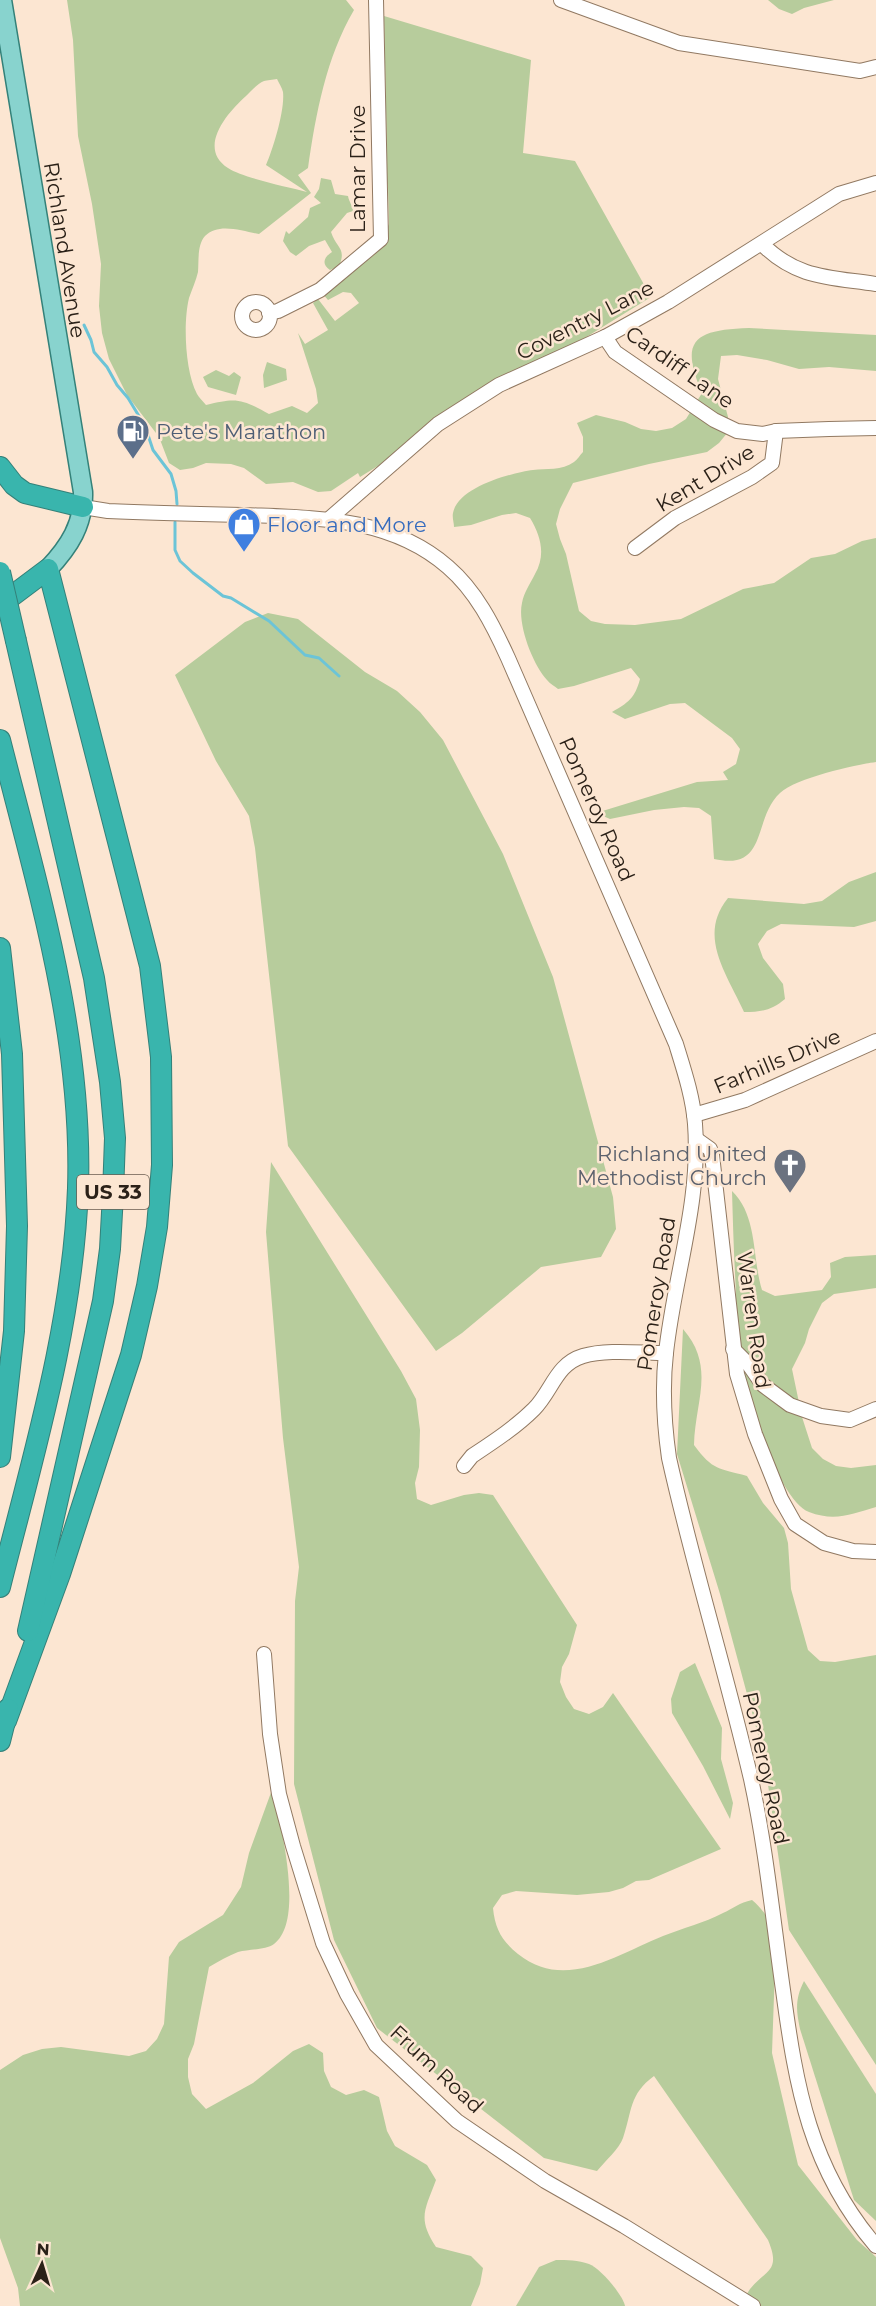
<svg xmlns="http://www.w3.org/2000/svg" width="876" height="2306" font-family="Montserrat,sans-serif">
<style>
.green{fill:#b7cc9c;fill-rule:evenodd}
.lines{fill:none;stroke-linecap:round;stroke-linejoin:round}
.stream{stroke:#6cc4d7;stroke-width:3}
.minor-casing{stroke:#917962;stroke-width:16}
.major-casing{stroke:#348179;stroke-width:21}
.highway-casing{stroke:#348179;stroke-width:22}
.minor{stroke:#fff;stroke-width:14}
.major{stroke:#88d3ce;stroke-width:18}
.highway{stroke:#39b5ad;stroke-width:20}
.highway-bridge-casing{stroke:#348179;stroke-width:22;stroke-linecap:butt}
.highway-bridge{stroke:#39b5ad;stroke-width:20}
.labels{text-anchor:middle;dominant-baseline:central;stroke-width:5;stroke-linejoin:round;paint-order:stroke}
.shield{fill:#fce6d2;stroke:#6a5c50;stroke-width:1.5}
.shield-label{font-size:20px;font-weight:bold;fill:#2b2118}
.street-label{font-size:21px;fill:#2b2118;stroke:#fce6d2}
.service-label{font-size:21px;fill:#4e5e75;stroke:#fce6d2;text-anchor:start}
.shop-label{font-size:21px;fill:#366cbe;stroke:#fce6d2;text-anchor:start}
.worship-label{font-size:21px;fill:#5b616d;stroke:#fce6d2;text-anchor:end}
</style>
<rect width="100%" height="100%" fill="#fce6d2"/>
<g class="green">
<path d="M67 0H346L354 10C326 58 316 113 308 168L298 175 311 193 259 234C243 231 218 222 205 236 197 245 199 260 198 272 196 281 192 289 189 298 183 323 185 371 197 394 199 398 203 401 206 405 237 397 242 399 269 414L292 406 307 413 318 403 316 389 298 333 305 344 328 330 313 303 318 299 335 321 359 303 351 293 343 292 328 300 322 293 374 255 389 224 388 187 384 170 387 154 384 16 531 60 523 153 575 161 651 297 360 477 358 473 331 491 318 492 293 482 266 484 244 468 231 464 206 463 193 468 180 470 169 463 159 437 127 395 109 359 102 333 99 306 101 264 92 204 78 136 73 40ZM277 79C279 83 282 88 283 92 285 110 273 149 266 165L307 192C288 187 243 178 228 168 197 148 227 113 246 96 251 91 257 84 264 81 267 80 273 80 277 79Z"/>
<polygon points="768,0 834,0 804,8 792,14 779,9"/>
<path d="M321 178 331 180 335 194 348 196C349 202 353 206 353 211L347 213 331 232C336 248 347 248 339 266L330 270C321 264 324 257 332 252L325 240 309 246 296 256 290 252 283 241 286 231 289 234 308 217 310 208 321 203 314 197 319 189Z"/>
<path d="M749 328 876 335V371L829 367 799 369 767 360 737 355 721 356 718 379 728 417V432L719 443 707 452 649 464 573 483 560 509 556 524 560 539 566 554 579 611 591 621 605 624 635 625 681 619 743 589 774 583 811 558 835 554 862 541 876 538V762C854 765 796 778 780 793 752 819 769 871 714 859L711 816 699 808 684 807 654 810 610 819 596 813 697 782 728 780 723 772 736 764 740 749 732 738 685 703 670 704 625 719 612 712C628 703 635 698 640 679L631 668 574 686 558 689C555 686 550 684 547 680 533 665 517 624 522 603 524 592 530 584 535 574 546 555 541 536 530 518L516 513 502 515 471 525 454 527C454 523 452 517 453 513 458 487 511 473 533 470 546 468 562 471 574 462 577 460 580 455 583 452V437L577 423 596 415 625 422 641 429 656 431 672 428 686 419 702 393C678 338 697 330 749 328Z"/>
<polygon points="267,362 286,369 287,380 264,388 263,375"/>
<polygon points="216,370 229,376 234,372 241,377 236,395 208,387 203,377"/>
<polygon points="268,613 298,619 365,672 397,691 420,712 443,740 503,854 553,977 613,1197 616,1229 601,1257 541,1267 462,1333 436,1351 288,1146 255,848 249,816 216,761 175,675 245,622"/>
<path d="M876 872V921L854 927 781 924 767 931 758 944 763 958 783 984 785 999C772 1010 762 1012 744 1012 727 974 697 936 728 898L804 904 822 901 849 882Z"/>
<path d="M271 1162 401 1371 416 1399 420 1430 419 1467 415 1483 417 1499 431 1505 464 1495 479 1493 493 1495 577 1625 569 1654 562 1667 560 1682 566 1697 574 1709 589 1714 603 1707 613 1693 721 1849 649 1880 636 1881 623 1888 609 1892 577 1895 516 1891 502 1895 493 1908C495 1929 502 1941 518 1954 565 1992 618 1954 663 1936 683 1928 704 1923 723 1913 734 1908 739 1903 752 1900 765 1911 771 1922 776 1939L772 2053 798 2165 857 2240 876 2257V2306H748L743 2302C745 2298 747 2293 750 2289 767 2269 781 2271 768 2240L654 2076C629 2094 632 2112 623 2138 619 2149 605 2161 597 2171L544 2158 377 2028 334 1940 294 1784 295 1601 299 1567 283 1438 266 1232Z"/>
<path d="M732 1191C758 1216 752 1258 762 1290L775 1296 822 1290 831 1277 830 1263 845 1257 876 1255V1288L834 1294 822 1303 809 1329 805 1343 792 1369 802 1417 812 1448 823 1459 836 1466 851 1468 876 1465V1507C852 1514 835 1522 809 1512 775 1498 742 1379 737 1343 736 1326 736 1309 736 1292 734 1259 733 1225 732 1191Z"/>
<path d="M683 1329C716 1367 695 1401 694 1445 713 1471 719 1468 747 1476L763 1503 784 1528 788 1543 791 1589 808 1650 820 1661 835 1662 876 1655V2065L789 1930 764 1757 720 1594 677 1454Z"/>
<polygon points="695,1663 722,1728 721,1759 733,1803 730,1819 703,1766 672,1713 671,1699 680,1672"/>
<path d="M273 1787C279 1821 306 1920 274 1944 266 1950 249 1949 238 1952 228 1956 219 1961 209 1967L194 2044 188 2059V2077L192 2094 206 2109 253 2083 293 2051 309 2044 323 2053 324 2071 331 2087 346 2095 364 2090 379 2097 387 2131 395 2146 427 2165 436 2180C425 2210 417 2218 436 2247L471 2256 483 2268 480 2284 471 2306H20L18 2288 0 2238V2070L23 2055 42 2049 61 2047 129 2056 146 2051 157 2039 164 2024 169 1957 179 1942 223 1915 241 1887 249 1853Z"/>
<path d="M804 1981 876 2094V2221L854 2200 800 2029C796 2010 795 1999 804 1981Z"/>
<path d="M556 2260C567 2260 578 2260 589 2264 600 2268 623 2295 625 2306H516L539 2267Z"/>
</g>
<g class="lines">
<g class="stream">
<polyline points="84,325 91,340 94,352 107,367 117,385 128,398 145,426 153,450 171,474 176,491 177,504"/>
<polyline points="175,522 175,550 180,561 193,573 223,596 231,598 269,621 305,655 319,658 339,676"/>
</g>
<g class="minor-casing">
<g id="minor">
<polyline points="561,0 679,43 860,71 876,67"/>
<path d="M762 244C797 279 830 277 876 284"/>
<circle cx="256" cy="316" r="14"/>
<polyline points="269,313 278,311 320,290 381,239 376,0"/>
<polyline points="605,337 615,352 714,420 737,431 763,434 776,431 829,429 876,428"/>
<path d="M83 507 108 511C154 513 200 514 245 515 317 518 391 517 448 567 476 591 493 625 508 658L676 1044C684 1070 693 1097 695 1124 701 1202 674 1277 666 1353 662 1388 664 1423 669 1458 693 1566 726 1671 751 1779 766 1848 773 1920 783 1990 796 2087 810 2169 876 2246"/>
<polyline points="329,519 438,424 499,385 605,337 668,302 839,194 876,183"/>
<polyline points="635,548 675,518 752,477 772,463 776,431"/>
<polyline points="694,1115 745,1100 876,1041"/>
<polyline points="696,1139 710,1149 712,1155 737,1374 755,1434 781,1499 795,1524 824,1543 853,1551 876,1552"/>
<polyline points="733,1349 749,1365 763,1385 790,1405 821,1416 850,1420 876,1409"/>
<path d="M464 1466 472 1456C493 1442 516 1427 534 1409 552 1391 556 1364 583 1356 606 1349 641 1353 666 1353"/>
<polyline points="264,1654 270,1734 279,1794 293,1846 323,1943 347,1994 376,2045 457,2121 545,2181 624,2226 753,2306"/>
</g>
</g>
<g class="major-casing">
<path id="major" d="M2 0 83 492C84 524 69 547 48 569"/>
</g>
<g class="highway-casing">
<g id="highway">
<polyline points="0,467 14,485 25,493 83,507"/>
<polyline points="0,605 48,569 150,966 161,1057 162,1165 157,1227 147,1286 131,1355 60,1574 6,1721"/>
<polyline points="16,641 94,978 110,1082 115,1138 113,1194 110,1249 103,1301 28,1631"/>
<path d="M0 740C37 886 83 1035 78 1188 73 1325 33 1456 0 1587"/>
<polyline points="0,948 12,1054 17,1226 14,1331 0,1457"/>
<polyline points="0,1741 8,1709"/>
</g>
</g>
<use href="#minor" class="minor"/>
<use href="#major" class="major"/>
<use href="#highway" class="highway"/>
<g class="highway-bridge-casing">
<polyline id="highway-bridge" points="0,572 16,641"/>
</g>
<use href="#highway-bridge" class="highway-bridge"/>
</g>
<defs>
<g id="fuel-pin" transform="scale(1.725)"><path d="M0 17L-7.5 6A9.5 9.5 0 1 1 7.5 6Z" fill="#5c6f8a" stroke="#fce6d2"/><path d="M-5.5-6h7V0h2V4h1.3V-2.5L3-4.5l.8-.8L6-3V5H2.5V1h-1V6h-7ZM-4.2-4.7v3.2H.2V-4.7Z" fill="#fff"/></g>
<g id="shop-pin" transform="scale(1.725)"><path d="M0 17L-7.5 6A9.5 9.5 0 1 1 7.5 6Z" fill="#3f7fe0" stroke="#fce6d2"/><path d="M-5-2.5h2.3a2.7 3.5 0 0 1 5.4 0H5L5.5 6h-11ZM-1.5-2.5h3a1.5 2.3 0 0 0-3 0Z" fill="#fff"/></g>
<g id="church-pin" transform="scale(1.725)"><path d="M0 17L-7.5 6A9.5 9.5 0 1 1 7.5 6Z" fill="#6b7280" stroke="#fce6d2"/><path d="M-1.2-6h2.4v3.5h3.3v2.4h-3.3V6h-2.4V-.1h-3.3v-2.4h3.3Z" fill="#fff"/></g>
</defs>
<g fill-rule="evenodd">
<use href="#fuel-pin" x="133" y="431"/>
<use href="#shop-pin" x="244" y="524"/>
<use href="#church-pin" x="790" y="1165"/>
</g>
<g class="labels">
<rect class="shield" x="77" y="1175" width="72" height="34" rx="4.5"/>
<g class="shield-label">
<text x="113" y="1192">US 33</text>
</g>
<g class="street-label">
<text transform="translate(357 169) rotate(-90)">Lamar Drive</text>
<text transform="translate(65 250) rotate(81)">Richland Avenue</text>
<text transform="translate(585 320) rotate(-27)">Coventry Lane</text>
<text transform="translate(680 367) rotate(35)">Cardiff Lane</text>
<text transform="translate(705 478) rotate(-31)">Kent Drive</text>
<text transform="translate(597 809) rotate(66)">Pomeroy Road</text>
<text transform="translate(777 1061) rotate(-23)">Farhills Drive</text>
<text transform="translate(656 1294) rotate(-81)">Pomeroy Road</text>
<text transform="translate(754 1320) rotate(82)">Warren Road</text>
<text transform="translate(766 1768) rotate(78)">Pomeroy Road</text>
<text transform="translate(437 2069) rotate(43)">Frum Road</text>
</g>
<g class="service-label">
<text x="156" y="431">Pete's Marathon</text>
</g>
<g class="shop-label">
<text x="267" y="524">Floor and More</text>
</g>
<g class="worship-label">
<text x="767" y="1153">Richland United<tspan x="767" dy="24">Methodist Church</tspan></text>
</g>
</g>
<g transform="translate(42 2264) rotate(4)" stroke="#fce6d2" stroke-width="4.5" paint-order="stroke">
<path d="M0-4.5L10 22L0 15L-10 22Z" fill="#2b2118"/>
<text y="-9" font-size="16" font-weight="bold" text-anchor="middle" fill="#2b2118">N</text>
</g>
</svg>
